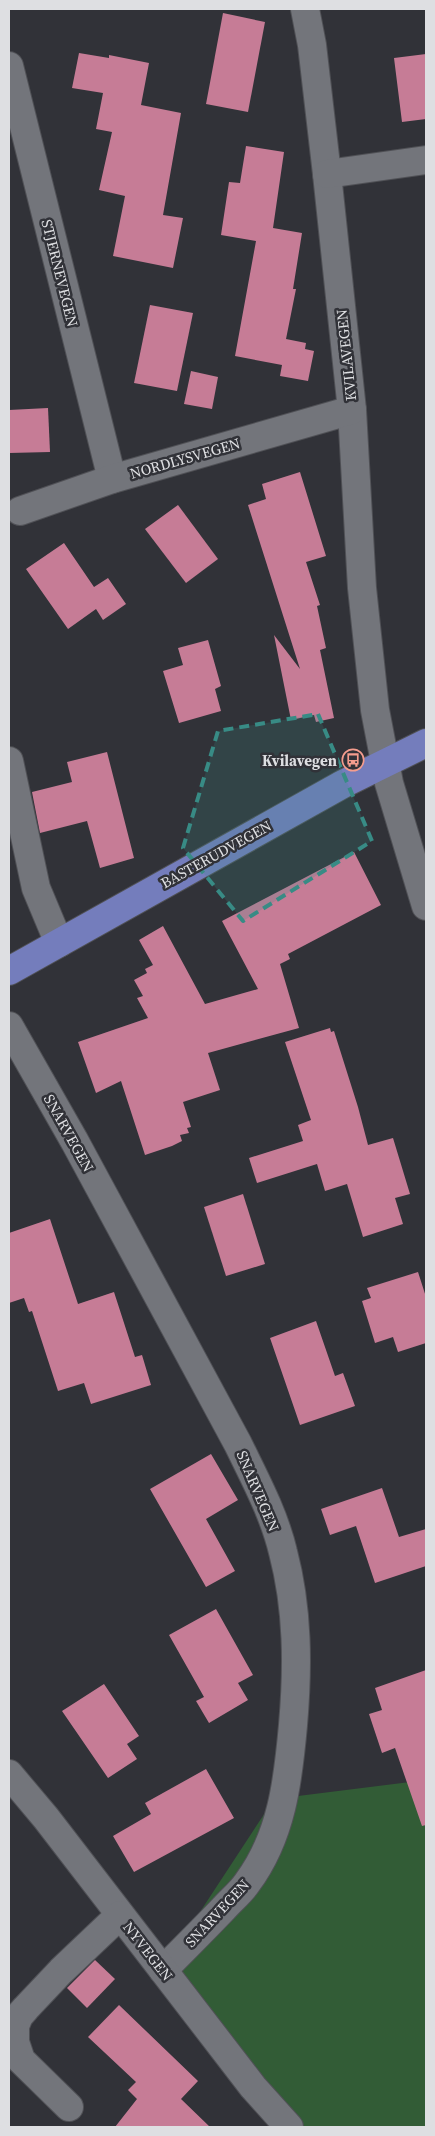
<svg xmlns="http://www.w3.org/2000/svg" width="435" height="2136" font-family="'Source Serif 4',serif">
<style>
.green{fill:#325c36}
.building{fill:#c67c96}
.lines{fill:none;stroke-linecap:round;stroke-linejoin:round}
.minor-casing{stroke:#505156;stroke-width:30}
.major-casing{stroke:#505156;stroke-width:30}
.minor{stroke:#73757b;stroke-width:28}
.major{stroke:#747dbc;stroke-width:28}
.marked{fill:#388b85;fill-opacity:0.2;stroke:#388b85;stroke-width:4;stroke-dasharray:10 6;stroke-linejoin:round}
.labels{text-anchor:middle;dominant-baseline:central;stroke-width:5;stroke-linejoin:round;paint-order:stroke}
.street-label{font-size:15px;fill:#dedfe2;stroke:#313238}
.poi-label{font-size:15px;font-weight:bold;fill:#dedfe2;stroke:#313238;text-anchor:end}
</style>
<rect width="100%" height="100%" fill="#313238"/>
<polygon class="green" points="426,1780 426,2127 272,2127 269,2125 162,1961 177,1947 274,1799"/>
<g class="building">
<polygon points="223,13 265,22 248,112 206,104"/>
<polygon points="79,53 109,58 109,55 149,63 141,105 181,113 163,215 183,218 173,268 113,256 125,196 99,190 112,132 96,129 103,93 72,88"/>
<polygon points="426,54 426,119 402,122 394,58"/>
<polygon points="246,146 284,152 273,228 302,233 293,289 296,289 286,339 306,343 305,349 314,351 308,381 280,376 282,365 235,356 256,241 221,235 229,182 240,183"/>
<polygon points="150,305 193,313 177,391 134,383"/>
<polygon points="191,371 218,377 212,409 184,404"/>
<polygon points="48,408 50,452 9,453 9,410"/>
<polygon points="300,472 326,556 306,562 320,605 317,606 326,648 320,650 334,718 316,722 314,715 291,720 274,635 300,669 248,505 266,499 262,484"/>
<polygon points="178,505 218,559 186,583 145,529"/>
<polygon points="64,543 94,587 108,578 126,604 103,620 96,609 68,629 26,569"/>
<polygon points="208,640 221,686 215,689 221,711 179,723 163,671 183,665 178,648"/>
<polygon points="107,752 134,858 100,868 87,821 40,833 32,792 72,782 67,762"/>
<polygon points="354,852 381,905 288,954 290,959 280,964 299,1028 208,1053 220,1090 183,1102 191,1127 187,1128 189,1133 180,1135 182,1141 172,1146 145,1155 121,1081 96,1093 78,1042 148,1018 137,998 143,996 134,980 147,973 145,969 153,965 139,940 163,926 205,1004 258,989 222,921"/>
<polygon points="330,1028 331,1032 334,1031 358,1107 368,1145 393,1138 410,1194 395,1198 403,1224 363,1237 347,1184 325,1191 317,1164 257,1183 249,1158 303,1141 298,1125 311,1120 285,1042"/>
<polygon points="243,1194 265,1264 226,1276 204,1207"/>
<polygon points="50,1219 78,1304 114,1292 135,1357 142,1355 151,1385 91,1404 84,1383 58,1391 32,1311 29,1312 24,1298 9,1303 9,1233"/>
<polygon points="418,1272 426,1297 426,1343 398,1352 393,1337 375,1343 362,1301 371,1298 367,1288"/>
<polygon points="316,1321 335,1376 343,1373 355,1406 300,1425 270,1338"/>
<polygon points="211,1454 238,1500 206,1519 235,1571 206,1587 150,1489"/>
<polygon points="382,1488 399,1537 426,1529 426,1566 375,1583 356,1526 330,1535 321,1509"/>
<polygon points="216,1609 253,1675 238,1683 248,1700 209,1723 196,1701 204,1697 169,1635"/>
<polygon points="426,1670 426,1825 422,1826 395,1748 382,1753 369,1714 382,1710 375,1688"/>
<polygon points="104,1684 139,1736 127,1744 137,1759 108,1778 62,1711"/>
<polygon points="206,1769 234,1818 134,1872 113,1836 151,1814 145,1803"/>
<polygon points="95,1960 115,1979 87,2008 67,1988"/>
<polygon points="119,2005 198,2081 181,2099 210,2127 115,2127 137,2099 128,2090 136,2082 88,2037"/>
</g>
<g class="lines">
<g class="minor-casing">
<g id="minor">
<polyline points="305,9 312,45 327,174 352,410 362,588 375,710 389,783 426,906"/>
<polyline points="9,66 112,479"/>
<polyline points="327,174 426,160"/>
<polyline points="20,511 112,479 352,410"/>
<polyline points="9,761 36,888 59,943"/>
<path d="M9 1026 75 1142 238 1444C255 1479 274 1514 283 1552 298 1609 298 1667 293 1725 288 1781 282 1836 247 1883 241 1892 232 1899 224 1908 204 1929 184 1949 163 1970"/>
<polyline points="9,1774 46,1818 253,2087 289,2127"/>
<polyline points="69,2107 21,2060 15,2042 15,2026 19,2016 26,2008 61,1971 120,1915"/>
</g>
</g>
<g class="major-casing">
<polyline id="major" points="9,971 343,784 426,743"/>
</g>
<use href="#minor" class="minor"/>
<use href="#major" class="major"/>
</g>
<path class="marked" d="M318 714 372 841 243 921 183 848 218 731Z"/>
<defs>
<g id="bus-ring" transform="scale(1.125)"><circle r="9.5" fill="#313238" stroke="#f59d8e" stroke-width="1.5"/><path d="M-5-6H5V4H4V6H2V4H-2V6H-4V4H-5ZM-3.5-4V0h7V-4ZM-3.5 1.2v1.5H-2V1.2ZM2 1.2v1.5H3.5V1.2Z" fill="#f59d8e"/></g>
</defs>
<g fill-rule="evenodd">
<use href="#bus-ring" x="353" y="760"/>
</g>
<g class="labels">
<g class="street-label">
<text transform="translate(60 273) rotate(76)">STJERNEVEGEN</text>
<text transform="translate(346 355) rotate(-96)">KVILAVEGEN</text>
<text transform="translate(185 458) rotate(-16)">NORDLYSVEGEN</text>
<text transform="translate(216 854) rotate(-29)">BASTERUDVEGEN</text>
<text transform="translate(69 1133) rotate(61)">SNARVEGEN</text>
<text transform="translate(258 1491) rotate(67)">SNARVEGEN</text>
<text transform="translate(217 1913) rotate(-47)">SNARVEGEN</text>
<text transform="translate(148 1951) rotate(52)">NYVEGEN</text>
</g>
<g class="poi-label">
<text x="337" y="760">Kvilavegen</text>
</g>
</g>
<rect width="435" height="2136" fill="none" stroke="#dedfe2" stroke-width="20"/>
</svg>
